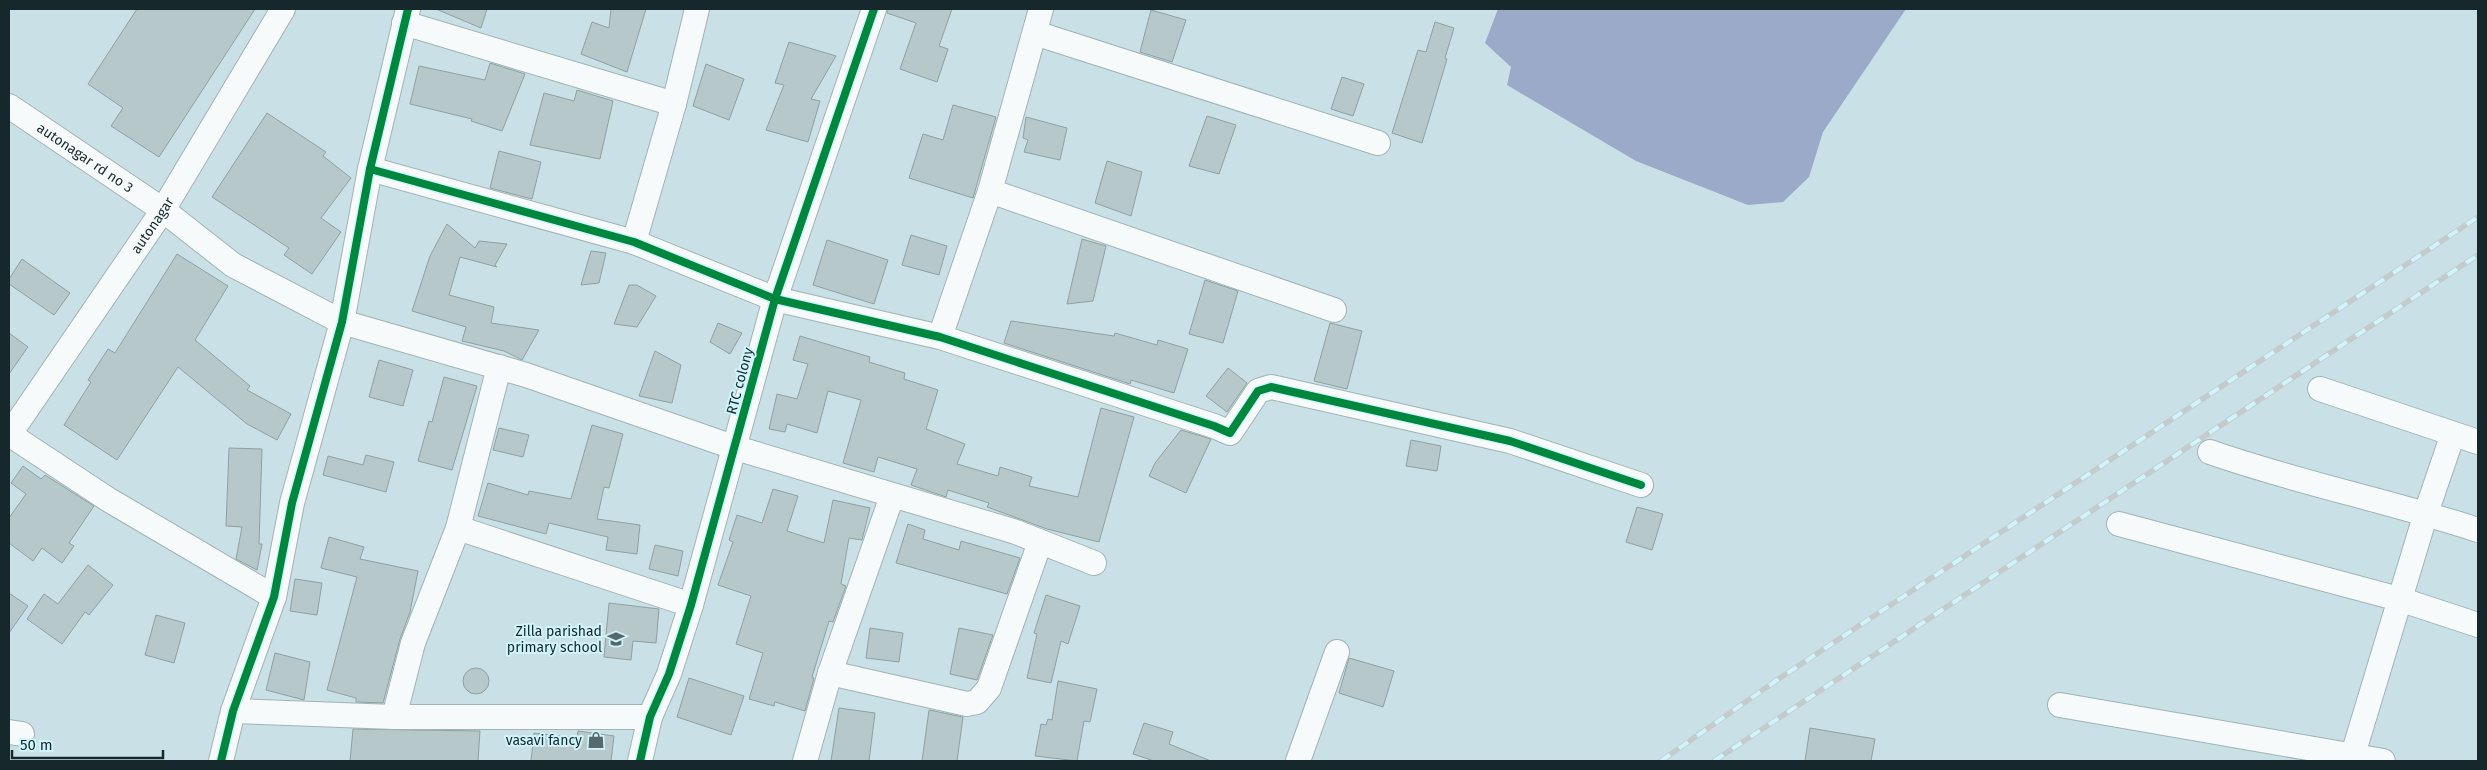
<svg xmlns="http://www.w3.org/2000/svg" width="2487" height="770" font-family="'Fira Sans',sans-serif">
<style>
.water{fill:#9baac9}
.building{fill:#b6c8ca;stroke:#8ea1a2}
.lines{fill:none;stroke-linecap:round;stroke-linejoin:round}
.minor-casing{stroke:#a0b3b7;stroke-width:26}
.minor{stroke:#f7fafb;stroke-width:24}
.rail-casing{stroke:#c4cbcc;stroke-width:5.5}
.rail{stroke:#d0f4fc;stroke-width:4;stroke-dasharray:11;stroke-linecap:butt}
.cycleway-casing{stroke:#d0f4fc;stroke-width:11}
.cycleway{stroke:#00873e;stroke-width:8}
.labels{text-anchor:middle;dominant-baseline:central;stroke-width:4;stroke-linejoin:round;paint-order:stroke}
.street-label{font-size:14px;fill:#16282b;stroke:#d0f4fc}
.poi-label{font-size:14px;fill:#16282b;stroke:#d0f4fc;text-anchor:end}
</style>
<rect width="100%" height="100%" fill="#c9e0e6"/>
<polygon class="water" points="1498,9 1906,9 1823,132 1809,177 1783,202 1748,205 1636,161 1507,85 1511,67 1485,43"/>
<g class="building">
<polygon points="137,9 255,9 159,157 111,126 123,108 88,84"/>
<polygon points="436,9 487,9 481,28"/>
<polygon points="611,9 646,9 627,72 581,54 592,22 609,28"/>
<polygon points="887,9 952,9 939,46 948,49 937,82 900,69 916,23 887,13"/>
<polygon points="1151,10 1186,20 1172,62 1140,52"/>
<polygon points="1435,22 1454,28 1445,58 1447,59 1422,143 1392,133 1418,50 1426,52"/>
<polygon points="789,42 836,56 811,99 820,101 808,142 766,130 784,85 775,83"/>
<polygon points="490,63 525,74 502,131 471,121 472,119 410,104 419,66 485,80"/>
<polygon points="706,64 744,79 729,120 693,106"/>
<polygon points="1342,77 1364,84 1353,116 1331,109"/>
<polygon points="577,90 613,101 600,159 530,145 544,93 574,101"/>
<polygon points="953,105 996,117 973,198 909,178 923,134 943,140"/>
<polygon points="267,113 326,152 323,156 351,178 321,218 341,232 312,274 284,255 289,248 212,197"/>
<polygon points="1207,116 1236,125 1219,174 1189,166"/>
<polygon points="1026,117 1067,128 1060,160 1024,152 1028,140 1023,138"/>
<polygon points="499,151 541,162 532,199 490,188"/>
<polygon points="1107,161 1142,172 1131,216 1095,203"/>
<polygon points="447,224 475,248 479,241 507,244 495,265 497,267 460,257 449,295 494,307 491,323 539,330 522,360 504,351 462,341 466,327 412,311 430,256"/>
<polygon points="911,235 947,246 939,275 902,265"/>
<polygon points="1082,239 1106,246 1093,301 1067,304"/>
<polygon points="827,240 888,260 874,304 813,285"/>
<polygon points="591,251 606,253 599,283 581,285"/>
<polygon points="177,254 228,286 195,340 250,386 247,390 291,414 277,440 247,424 178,367 117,460 64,425 91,382 88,380 108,349 115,353"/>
<polygon points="22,259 70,293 54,315 9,284 9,279"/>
<polygon points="1205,280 1238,291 1223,343 1189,334"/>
<polygon points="629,285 637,285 656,296 637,327 614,324"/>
<polygon points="1011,321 1114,336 1115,333 1157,345 1158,340 1188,349 1174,393 1131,380 1130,384 1004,343"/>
<polygon points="718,323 742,333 730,354 710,342"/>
<polygon points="1330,323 1362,331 1347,389 1314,381"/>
<polygon points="9,333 28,347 9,374"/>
<polygon points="800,336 870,357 869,362 905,373 904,379 938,390 926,429 965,444 957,464 998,476 1000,467 1032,477 1029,486 1078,497 1101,408 1134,417 1099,542 1047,529 987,507 989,503 948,490 946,497 911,485 917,469 878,457 874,472 843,463 861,400 828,391 817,433 787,424 785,432 769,429 777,394 797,399 808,364 793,360"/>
<polygon points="655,351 681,365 672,403 639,396"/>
<polygon points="379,360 413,370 403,406 369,397"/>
<polygon points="1228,368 1247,383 1227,412 1206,396"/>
<polygon points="444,377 477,386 452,470 418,461 429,421 432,422"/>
<polygon points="592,425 623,434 609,488 604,487 597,519 640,525 637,554 606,550 608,537 549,523 546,534 478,516 488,483 528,495 529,491 571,499"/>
<polygon points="499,428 529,435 523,457 493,450"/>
<polygon points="1181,430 1211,439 1186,493 1149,476 1155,463"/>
<polygon points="1411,440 1441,446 1437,471 1406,466"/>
<polygon points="229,448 262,449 259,544 262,544 257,570 236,559 242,527 226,526"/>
<polygon points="366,455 394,462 386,492 323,475 328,456 363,465"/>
<polygon points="23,466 41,479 45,475 94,506 69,543 74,546 62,563 42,548 33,561 9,543 9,518 26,494 11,483"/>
<polygon points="773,489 798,496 787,531 824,543 833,500 870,508 862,540 849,538 841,584 846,586 833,622 829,621 812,677 814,678 805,711 775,702 774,706 749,699 763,653 736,644 751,596 718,585 733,542 729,540 737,515 762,523"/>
<polygon points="1637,507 1663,514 1652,550 1626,542"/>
<polygon points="908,524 925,530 923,539 959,550 961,541 1020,558 1007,594 896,563"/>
<polygon points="329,537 364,547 360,559 418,571 410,612 400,639 383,703 356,702 356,698 327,690 357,577 321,568"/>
<polygon points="655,545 683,551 678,576 649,569"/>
<polygon points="88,565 113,585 89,615 85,612 62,644 27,619 44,594 58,604"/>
<polygon points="295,579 322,583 317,615 290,611"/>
<polygon points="9,593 28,606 9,633"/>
<polygon points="1046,595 1080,606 1068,644 1061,641 1051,683 1027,678 1037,634 1034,633"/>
<polygon points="609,603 659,609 656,643 633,641 631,660 604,657"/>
<polygon points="156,615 185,623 174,663 145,655"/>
<polygon points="870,628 903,633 899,662 866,658"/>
<polygon points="959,628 993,635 977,680 950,674"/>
<polygon points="275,653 310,662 304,700 266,690"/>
<polygon points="1349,658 1394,671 1383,707 1339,693"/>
<circle cx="476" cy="681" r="13"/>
<polygon points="689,678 744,696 731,735 677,717"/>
<polygon points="1058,681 1097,689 1090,722 1084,721 1077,761 1035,756 1041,724 1046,725 1048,719 1052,720"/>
<polygon points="839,708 875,713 869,761 831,761"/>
<polygon points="929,710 963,717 957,761 922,761"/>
<polygon points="1144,723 1173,732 1169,744 1211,761 1154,761 1133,754"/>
<polygon points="1810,728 1875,739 1871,761 1805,761"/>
<polygon points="353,729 480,731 478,761 350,761"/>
<polygon points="578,731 614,736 611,761 531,761 534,733 577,738"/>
</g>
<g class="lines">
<g class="minor-casing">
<g id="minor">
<polyline points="404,23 674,104"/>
<polyline points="1035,33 1378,143"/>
<path id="s1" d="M9 106 163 210 233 265 342 322 526 375 736 448 1016 532 1094 563"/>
<polyline points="370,169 634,242 775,299 940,337 1214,426 1230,433 1258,391 1271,387 1510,441 1641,485"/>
<polyline points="990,191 1334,310"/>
<polyline points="634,242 674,104 697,9"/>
<polyline points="940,337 990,191 1041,9"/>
<polyline points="2320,389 2478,442"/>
<polyline points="9,434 109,500 274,597"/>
<path id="s2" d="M9 435 163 210 283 9"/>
<path d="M2210 452C2298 483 2390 501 2478 530"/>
<polyline points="2119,524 2399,599 2478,625"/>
<polyline points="458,528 691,605"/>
<polyline points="830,673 967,704 977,702 989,688 1040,542"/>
<polyline points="2060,705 2383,761"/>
<polyline points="233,711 394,717 650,717"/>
<polyline points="394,717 413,643 458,528 499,367"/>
<polyline points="9,732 22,734"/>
<polyline points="221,761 233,711 274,597 292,503 342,322 370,169 408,9"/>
<polyline points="640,761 650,717 669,674 691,605 775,299 874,9"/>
<polyline points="805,761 830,673 892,496"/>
<polyline points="1298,761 1337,652"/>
<polyline points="2351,761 2426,513 2453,434"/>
</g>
</g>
<use href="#minor" class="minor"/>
<g class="rail-casing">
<g id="rail">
<polyline points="1661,761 1780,678 2478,217"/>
<polyline points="1714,761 2478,255"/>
</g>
</g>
<use href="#rail" class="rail"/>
<g class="cycleway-casing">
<g id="cycleway">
<polyline points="370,169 634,242 775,299 940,337 1214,426 1230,433 1258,391 1271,387 1510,441 1641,485"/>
<polyline points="221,761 233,711 274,597 292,503 342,322 370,169 408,9"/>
<polyline points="640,761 650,717 669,674 691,605 775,299 874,9"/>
</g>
</g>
<use href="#cycleway" class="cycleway"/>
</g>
<defs>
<g id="school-bare" transform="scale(1.35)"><path d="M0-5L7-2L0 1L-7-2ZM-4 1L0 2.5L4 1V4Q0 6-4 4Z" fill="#55686c" stroke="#d0f4fc" stroke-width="2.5" paint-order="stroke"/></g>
<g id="shop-bare" transform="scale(1.35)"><path d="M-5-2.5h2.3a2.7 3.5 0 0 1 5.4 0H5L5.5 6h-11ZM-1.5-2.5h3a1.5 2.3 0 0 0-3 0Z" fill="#55686c" stroke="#d0f4fc" stroke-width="2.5" paint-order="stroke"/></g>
</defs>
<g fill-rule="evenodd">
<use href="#school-bare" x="616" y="639"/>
<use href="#shop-bare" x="596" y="740"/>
</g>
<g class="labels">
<g class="street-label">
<text stroke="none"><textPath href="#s1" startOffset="92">autonagar rd no 3</textPath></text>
<text stroke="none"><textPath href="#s2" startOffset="254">autonagar</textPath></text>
<text transform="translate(740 381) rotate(-75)">RTC colony</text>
</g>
<g class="poi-label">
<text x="602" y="631">Zilla parishad<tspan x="602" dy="16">primary school</tspan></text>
<text x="582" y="740">vasavi fancy</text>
</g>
</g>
<rect width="2487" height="770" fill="none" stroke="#16282b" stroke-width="20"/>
<path d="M12 750v8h151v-8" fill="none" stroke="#16282b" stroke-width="2.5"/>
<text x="20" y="750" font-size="15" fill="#16282b" stroke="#d0f4fc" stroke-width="4" paint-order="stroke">50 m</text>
</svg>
